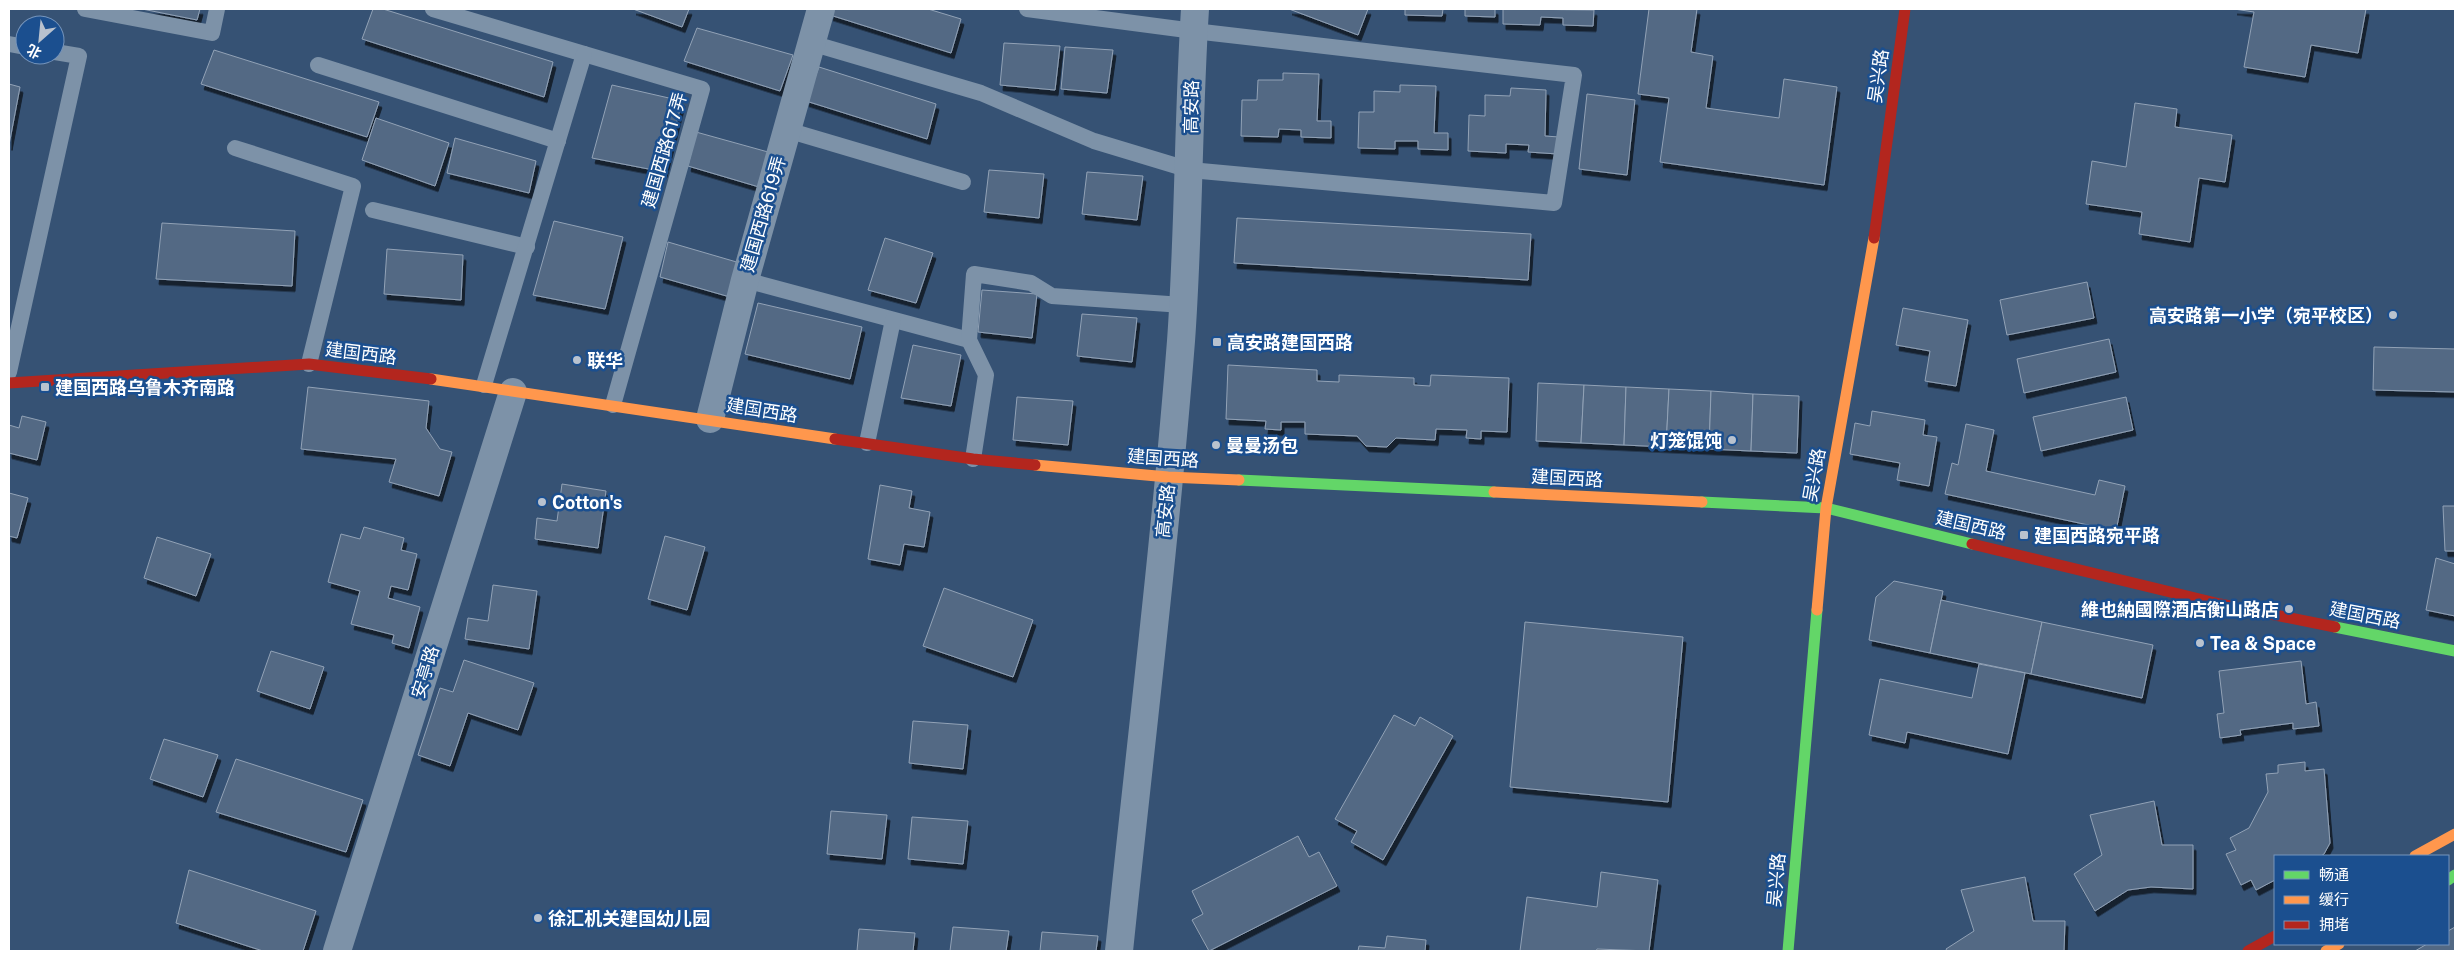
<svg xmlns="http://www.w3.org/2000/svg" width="2464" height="960" font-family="'Public Sans','Noto Sans SC',sans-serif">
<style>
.building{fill:#526984;stroke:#92a2b6;filter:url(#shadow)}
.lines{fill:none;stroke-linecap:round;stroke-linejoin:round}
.lane{stroke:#7d92a8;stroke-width:16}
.street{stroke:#7d92a8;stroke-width:28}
.fast{stroke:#63d668;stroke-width:11}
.slow{stroke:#ff974d;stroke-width:11}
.jam{stroke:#b3261e;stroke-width:11}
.poi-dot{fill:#b9c2ce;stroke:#1b4f8f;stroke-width:2}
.labels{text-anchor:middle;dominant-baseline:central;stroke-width:5;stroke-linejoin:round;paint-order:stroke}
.street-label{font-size:18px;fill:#fff;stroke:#1b4f8f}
.poi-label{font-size:18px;font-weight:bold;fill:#fff;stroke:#1b4f8f;text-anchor:start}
</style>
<defs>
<filter id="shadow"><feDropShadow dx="3" dy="5.5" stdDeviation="0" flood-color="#0009"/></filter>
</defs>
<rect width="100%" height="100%" fill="#365274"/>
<g class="building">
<polygon points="142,9 200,9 197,20"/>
<polygon points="373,9 383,9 553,62 544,97 362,39"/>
<polygon points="633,9 689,9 682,27"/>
<polygon points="833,9 928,9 961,19 951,53 830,15"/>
<polygon points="1289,9 1368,9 1358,35"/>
<polygon points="1405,9 1443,9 1442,16 1405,15"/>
<polygon points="1465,9 1495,9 1495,17 1465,16"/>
<polygon points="1503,9 1594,10 1593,26 1563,25 1563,18 1541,17 1540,25 1503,24"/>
<polygon points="1649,9 1697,9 1691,52 1713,56 1706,108 1779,118 1784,79 1837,87 1824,185 1660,162 1669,98 1638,94"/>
<polygon points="2234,9 2366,9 2358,53 2311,45 2305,77 2244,67 2254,12"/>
<polygon points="697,28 793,55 780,91 684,61"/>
<polygon points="1004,43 1060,46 1055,90 1000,85"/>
<polygon points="1065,47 1113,50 1107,93 1061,89"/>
<polygon points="214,50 379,102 367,137 201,84"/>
<polygon points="819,67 936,104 927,139 806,101"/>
<polygon points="1283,73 1319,74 1317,121 1331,121 1331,138 1301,137 1301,130 1279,129 1278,137 1241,136 1242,100 1257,100 1258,80 1283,80"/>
<polygon points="9,84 20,87 9,145"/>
<polygon points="612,85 682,101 664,172 592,158"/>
<polygon points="1400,85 1436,86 1434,133 1448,133 1448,150 1418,149 1418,141 1395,141 1395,149 1358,148 1359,112 1374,112 1374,91 1400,92"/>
<polygon points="1511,88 1546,90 1545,136 1559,137 1558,154 1528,152 1529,145 1506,144 1506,153 1468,151 1469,115 1485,116 1485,95 1510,96"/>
<polygon points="1587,94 1635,100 1627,175 1579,169"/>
<polygon points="2135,103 2177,109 2175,127 2232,135 2225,182 2199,178 2190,242 2139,234 2142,212 2086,204 2092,161 2126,167"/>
<polygon points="376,118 449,143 435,186 362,160"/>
<polygon points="696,132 768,152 759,187 688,166"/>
<polygon points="455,138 536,161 529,193 447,173"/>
<polygon points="989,170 1044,174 1039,218 984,212"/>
<polygon points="1087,172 1143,176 1137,220 1082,214"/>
<polygon points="1237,218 1531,234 1528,280 1234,263"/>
<polygon points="554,221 623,237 605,309 533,295"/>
<polygon points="162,223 295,231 292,286 156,279"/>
<polygon points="885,238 933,253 916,303 868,290"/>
<polygon points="668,242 740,263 730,297 660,277"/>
<polygon points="387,249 463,255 461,300 384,294"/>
<polygon points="2087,282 2094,318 2007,335 2000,300"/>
<polygon points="982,290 1037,294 1032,338 978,332"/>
<polygon points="758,303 862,327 850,379 745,354"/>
<polygon points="1903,308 1968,320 1956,386 1925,381 1930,351 1896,345"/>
<polygon points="1082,314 1137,318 1132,362 1077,356"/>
<polygon points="2109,339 2116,372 2024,393 2017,359"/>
<polygon points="913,345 961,355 951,406 901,398"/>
<polygon points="2374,347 2455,349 2455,392 2373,390"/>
<polygon points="1228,365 1317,370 1317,381 1339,382 1339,375 1414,378 1414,385 1430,386 1431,375 1509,378 1507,432 1481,431 1481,439 1466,438 1467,430 1436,429 1435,440 1396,438 1387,447 1366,446 1357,436 1305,434 1305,422 1281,422 1281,430 1265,429 1266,421 1226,419"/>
<polygon points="1538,383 1584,385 1581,443 1536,441"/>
<polygon points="1584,385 1626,387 1624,445 1581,443"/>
<polygon points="308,387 429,401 426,428 440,449 452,452 439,496 389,482 396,459 301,449"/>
<polygon points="1626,387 1669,389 1666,447 1624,445"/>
<polygon points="1669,389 1711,391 1709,449 1666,447"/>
<polygon points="1711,391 1753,394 1751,451 1709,449"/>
<polygon points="1753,394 1799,396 1797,453 1751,451"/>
<polygon points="1017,397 1073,401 1068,445 1013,440"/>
<polygon points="2126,397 2133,430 2041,451 2033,417"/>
<polygon points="1872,411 1925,420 1923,435 1937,437 1929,486 1897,480 1900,463 1850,454 1855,423 1870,426"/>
<polygon points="22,416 46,422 37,460 9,453 9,425 19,428"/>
<polygon points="1966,424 1994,430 1986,471 2095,495 2099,480 2125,486 2116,531 1945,494 1952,463 1958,465"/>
<polygon points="562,484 606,491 598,548 535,539 537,518 557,521"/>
<polygon points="880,485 912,491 909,508 930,512 924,547 904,544 900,565 868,559"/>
<polygon points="9,493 28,498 17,538 9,536"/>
<polygon points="2443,506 2455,506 2455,551 2445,551"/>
<polygon points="364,527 404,538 401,550 417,554 408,590 391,586 388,598 420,607 409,648 392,643 394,635 351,624 360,591 328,582 341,534 360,539"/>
<polygon points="665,536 705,547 687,610 648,599"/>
<polygon points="157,537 211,554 196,596 144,578"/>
<polygon points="2436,558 2455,564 2455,616 2426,610"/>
<polygon points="1894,581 1943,591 1930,653 1869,640 1876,597"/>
<polygon points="493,585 537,591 529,649 465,639 468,618 488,621"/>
<polygon points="944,588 1033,620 1013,677 923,646"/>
<polygon points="1941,600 2042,622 2031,674 1930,653"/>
<polygon points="1525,622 1683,637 1668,802 1510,787"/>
<polygon points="2042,622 2153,645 2142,698 2031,674"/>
<polygon points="271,651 324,667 310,709 257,691"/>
<polygon points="464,660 534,683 518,730 468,713 450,766 418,755 440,688 453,692"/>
<polygon points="2301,661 2306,704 2316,702 2319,726 2293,729 2293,723 2240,730 2241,735 2220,738 2217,714 2224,713 2219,671"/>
<polygon points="1979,664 2025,673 2008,754 1907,732 1905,743 1869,735 1880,679 1972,698"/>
<polygon points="1394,715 1415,726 1420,717 1453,736 1383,860 1351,842 1357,831 1335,819"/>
<polygon points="913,721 968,725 963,769 909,763"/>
<polygon points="164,739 218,755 203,797 150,779"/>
<polygon points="236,759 363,800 346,852 216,812"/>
<polygon points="2305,762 2305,771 2324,769 2330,843 2324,854 2321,856 2275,856 2275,880 2256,890 2251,880 2241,885 2226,854 2236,850 2230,838 2249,828 2268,792 2266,774 2278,773 2278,765"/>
<polygon points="2154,801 2162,845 2193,845 2193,889 2151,887 2128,890 2095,911 2074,874 2102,855 2090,815"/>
<polygon points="831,811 887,815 882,859 827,854"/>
<polygon points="912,817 968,821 963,864 908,859"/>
<polygon points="1298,836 1309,857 1319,852 1337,886 1209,951 1192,920 1203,914 1192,891"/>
<polygon points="189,870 316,911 303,951 263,951 176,923"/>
<polygon points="1601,872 1658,880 1649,951 1597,949 1596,951 1520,951 1527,897 1597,907"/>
<polygon points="2025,877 2033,921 2065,921 2064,951 1947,951 1946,949 1974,931 1961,890"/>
<polygon points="953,927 1009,931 1006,951 950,951"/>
<polygon points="2455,927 2455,951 2415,951 2427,944 2448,944 2448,931"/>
<polygon points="859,929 915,933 913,951 857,951"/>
<polygon points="1042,932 1098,936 1096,951 1040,951"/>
<polygon points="1387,936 1426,940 1425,951 1358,951 1359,946 1385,948"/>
</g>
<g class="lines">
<g class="lane">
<polyline points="85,9 212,33 217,9"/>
<polyline points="433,9 702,89 613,405"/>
<polyline points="811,43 981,93 1094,141 1190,170 1554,203 1574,75 1194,31 1027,9"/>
<polyline points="9,44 25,47"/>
<polyline points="318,65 558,141"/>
<polyline points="787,130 963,182"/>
<polyline points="235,148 353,186 309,364"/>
<polyline points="373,210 527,247"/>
<polyline points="745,280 969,340"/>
<polyline points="9,372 79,56 55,52"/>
<polyline points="484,385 584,54"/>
<polyline points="867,443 893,320"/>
<polyline points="973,459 986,375 969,340 974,274 1031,283 1052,296 1183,305"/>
</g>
<g class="street">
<polyline points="710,419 745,280 821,9"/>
<polyline points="337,951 513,392"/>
<path d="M1119 951C1140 748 1165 545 1181 341 1189 230 1188 119 1195 9"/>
</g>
<g class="fast">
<polyline points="1239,480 1494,492"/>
<polyline points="1702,502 1826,508 1972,544"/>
<polyline points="2335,627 2455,651"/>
<polyline points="2448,880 2455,875"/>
<polyline points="1788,951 1817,610"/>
</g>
<g class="slow">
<polyline points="431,379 835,439"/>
<polyline points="1035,465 1168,477 1239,480"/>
<polyline points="1494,492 1702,502"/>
<polyline points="1817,610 1826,508 1874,238"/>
<polyline points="2415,856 2455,834"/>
<polyline points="2326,951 2339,944"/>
</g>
<g class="jam">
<polyline points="1874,238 1905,9"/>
<polyline points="9,383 309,364 431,379"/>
<polyline points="835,439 973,459 1035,465"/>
<polyline points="1972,544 2220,604 2335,627"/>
<polyline points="2248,951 2275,936"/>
</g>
</g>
<g class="poi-dot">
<circle cx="2393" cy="315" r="5"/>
<rect x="1212" y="337" width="10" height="10" rx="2.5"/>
<circle cx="577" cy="360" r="5"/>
<rect x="40" y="382" width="10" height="10" rx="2.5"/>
<circle cx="1732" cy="440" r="5"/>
<circle cx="1216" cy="445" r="5"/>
<circle cx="542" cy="502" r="5"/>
<rect x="2019" y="530" width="10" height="10" rx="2.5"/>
<circle cx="2289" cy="609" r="5"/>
<circle cx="2200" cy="643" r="5"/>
<circle cx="538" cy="918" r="5"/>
</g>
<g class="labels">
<g class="street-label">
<text transform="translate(1878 76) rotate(-82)">吴兴路</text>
<text transform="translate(1191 107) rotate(-89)">高安路</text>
<text transform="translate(664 150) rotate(-74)">建国西路617弄</text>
<text transform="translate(763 214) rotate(-74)">建国西路619弄</text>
<text transform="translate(361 353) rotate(7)">建国西路</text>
<text transform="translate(762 410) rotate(9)">建国西路</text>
<text transform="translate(1163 458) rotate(4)">建国西路</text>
<text transform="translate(1814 475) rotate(-80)">吴兴路</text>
<text transform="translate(1567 478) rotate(3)">建国西路</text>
<text transform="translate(1165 511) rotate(-84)">高安路</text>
<text transform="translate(1971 525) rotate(13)">建国西路</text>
<text transform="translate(2365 615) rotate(11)">建国西路</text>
<text transform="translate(425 672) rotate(-73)">安亭路</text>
<text transform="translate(1776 880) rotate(-85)">吴兴路</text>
</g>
<g class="poi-label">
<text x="2383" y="315" text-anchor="end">高安路第一小学（宛平校区）</text>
<text x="1227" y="342">高安路建国西路</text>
<text x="587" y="360">联华</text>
<text x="55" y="387">建国西路乌鲁木齐南路</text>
<text x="1722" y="440" text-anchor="end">灯笼馄饨</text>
<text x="1226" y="445">曼曼汤包</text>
<text x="552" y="502">Cotton's</text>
<text x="2034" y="535">建国西路宛平路</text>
<text x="2279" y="609" text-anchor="end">維也納國際酒店衡山路店</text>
<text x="2210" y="643">Tea &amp; Space</text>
<text x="548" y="918">徐汇机关建国幼儿园</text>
</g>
</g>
<rect width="2464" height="960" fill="none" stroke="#ffffff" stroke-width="20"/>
<rect x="2274" y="855" width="175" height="90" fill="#1b4f8f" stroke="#7695bc"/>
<rect x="2284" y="871" width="25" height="8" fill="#63d668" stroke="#7695bc"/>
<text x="2319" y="880" font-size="15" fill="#ffffff">畅通</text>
<rect x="2284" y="896" width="25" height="8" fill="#ff974d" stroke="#7695bc"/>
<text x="2319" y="905" font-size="15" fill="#ffffff">缓行</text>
<rect x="2284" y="921" width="25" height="8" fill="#b3261e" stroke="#7695bc"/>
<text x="2319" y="930" font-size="15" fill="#ffffff">拥堵</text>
<g transform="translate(40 40) rotate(207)"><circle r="24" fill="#1b4f8f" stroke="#7695bc"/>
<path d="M0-4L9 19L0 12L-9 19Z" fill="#b9c2ce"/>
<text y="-8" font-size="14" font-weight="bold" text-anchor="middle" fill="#ffffff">北</text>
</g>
</svg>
